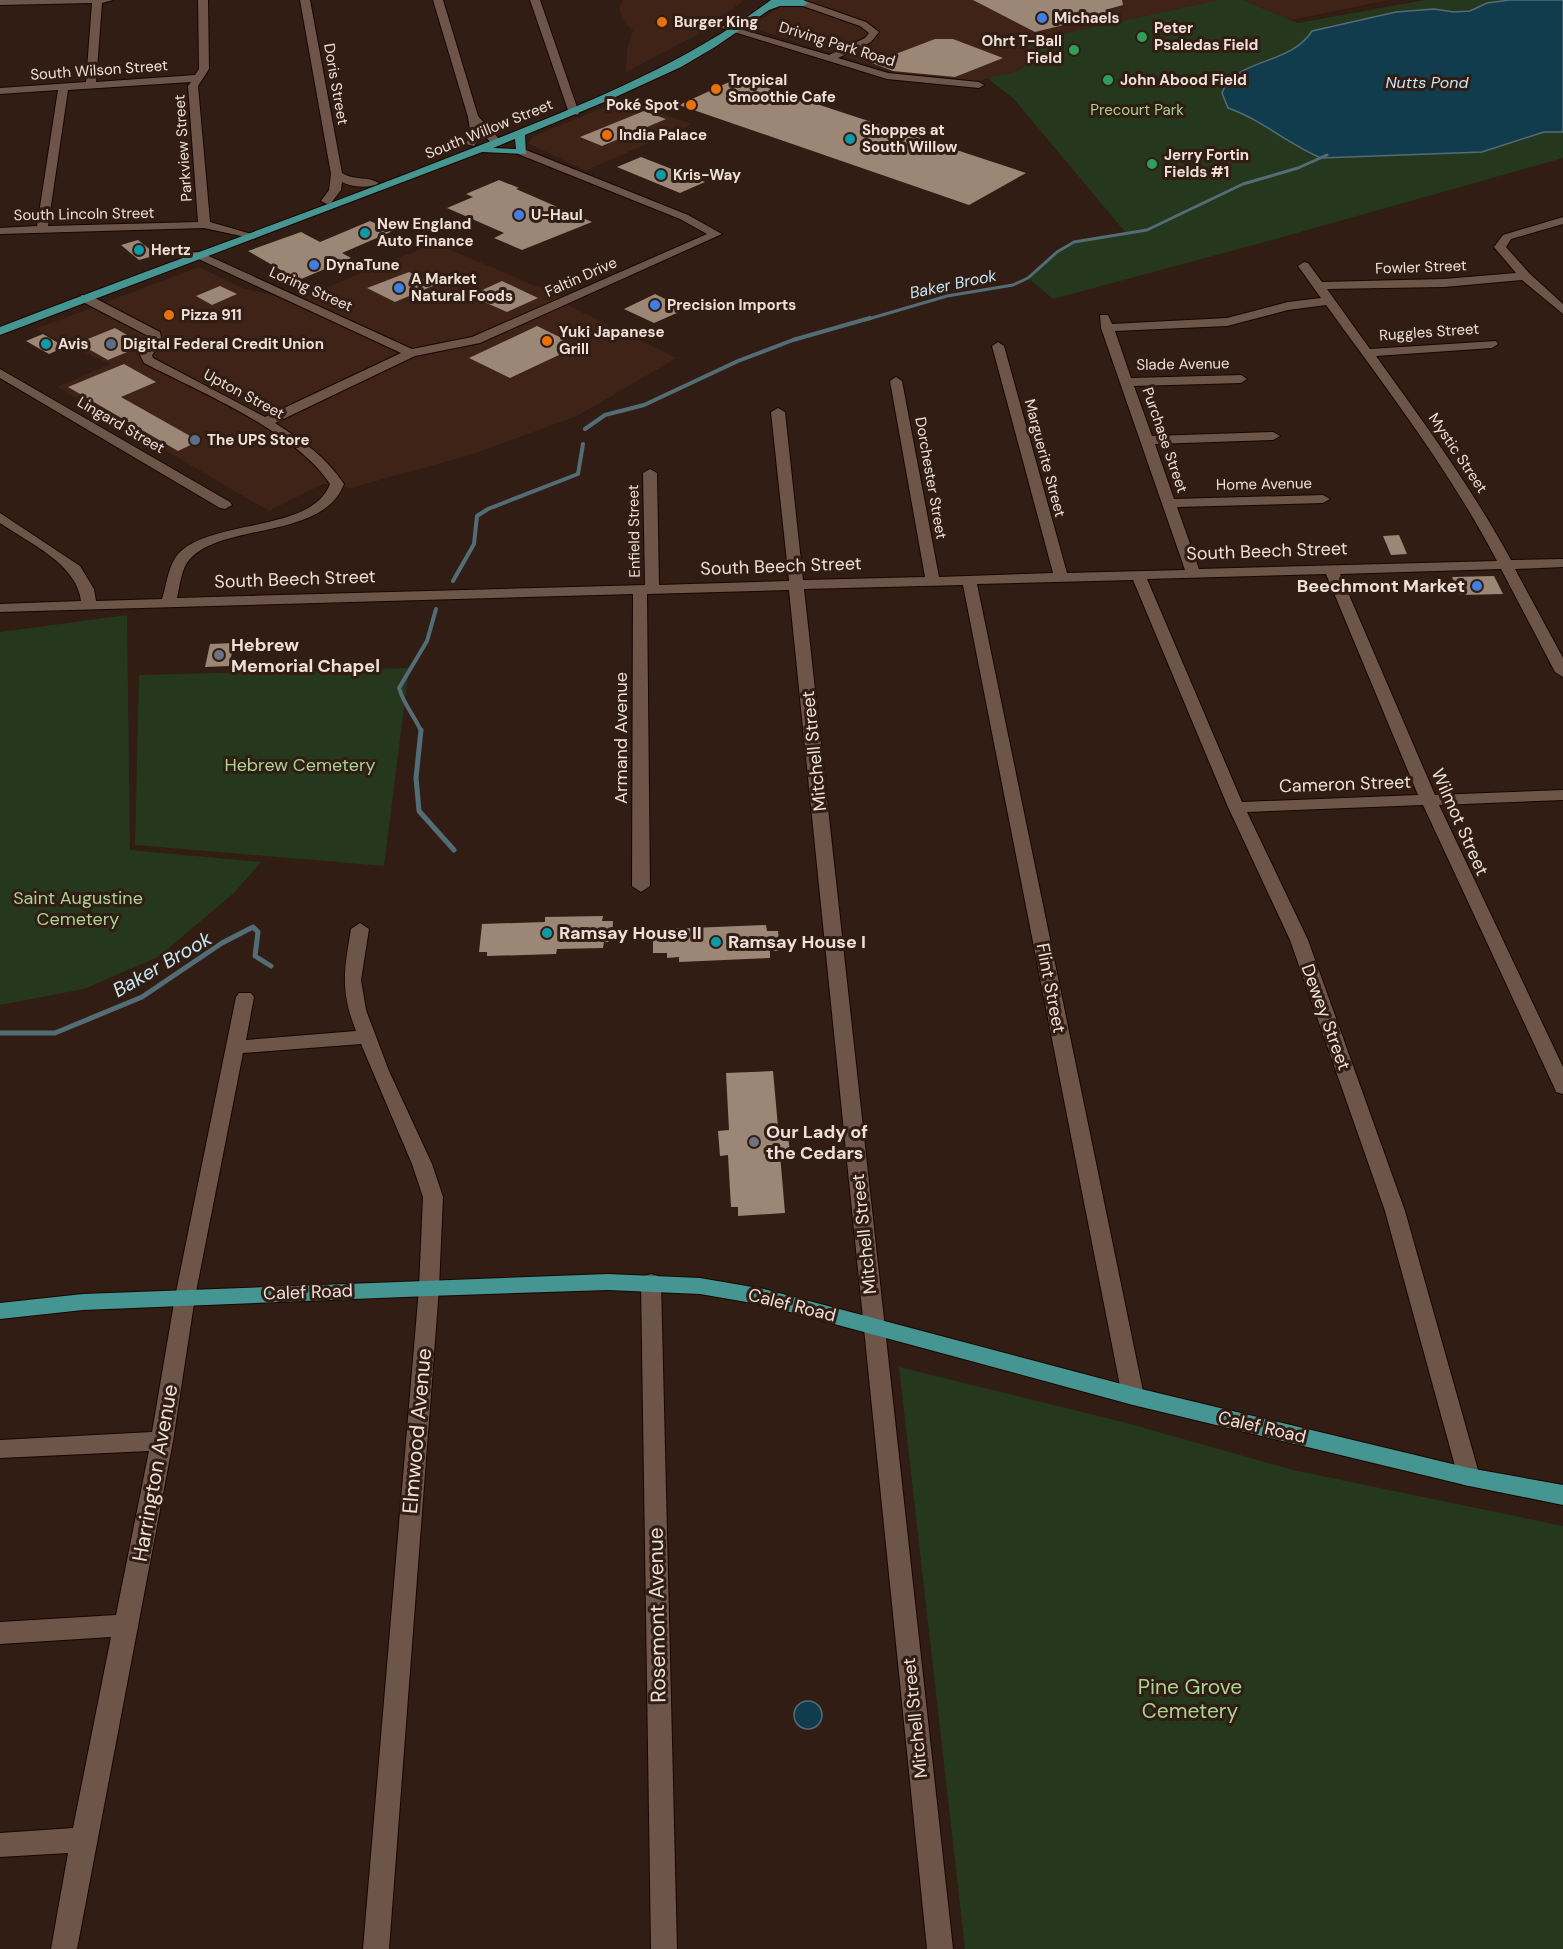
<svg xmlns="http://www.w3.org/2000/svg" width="1563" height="1949" font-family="'DM Sans',sans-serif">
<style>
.built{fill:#3e2316}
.green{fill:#25371c}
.water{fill:#103c4d;stroke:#536d77;stroke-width:1.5}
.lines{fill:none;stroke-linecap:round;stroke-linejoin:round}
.stream-far2{stroke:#536d77;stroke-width:3}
.stream-far1{stroke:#536d77;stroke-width:4}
.stream{stroke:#536d77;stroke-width:5}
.building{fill:#9c8675}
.minor-casing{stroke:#180601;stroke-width:2}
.major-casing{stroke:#180601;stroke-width:2}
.minor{fill:#6d554a;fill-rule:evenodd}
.major{fill:#459693;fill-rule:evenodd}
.shop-dot{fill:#3f7fe0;stroke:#311d13;stroke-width:2}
.food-dot{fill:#e8710a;stroke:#311d13;stroke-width:2}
.leisure-dot{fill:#2e9e5b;stroke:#311d13;stroke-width:2}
.culture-dot{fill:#0f9aa8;stroke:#311d13;stroke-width:2}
.service-dot{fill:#5c6f8a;stroke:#311d13;stroke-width:2}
.worship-dot{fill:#6b7280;stroke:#311d13;stroke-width:2}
.labels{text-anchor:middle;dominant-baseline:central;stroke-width:6;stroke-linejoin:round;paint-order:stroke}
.far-poi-label{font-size:15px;font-weight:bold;fill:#eee0d9;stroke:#311d13;text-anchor:start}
.far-street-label{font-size:15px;fill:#eee0d9;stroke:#311d13}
.far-park-label{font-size:15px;fill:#a8d494;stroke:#311d13}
.far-water-label{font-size:16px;font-style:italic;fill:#c7e8f6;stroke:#311d13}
.street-label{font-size:18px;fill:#eee0d9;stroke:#311d13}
.poi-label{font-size:18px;font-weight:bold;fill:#eee0d9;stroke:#311d13;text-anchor:start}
.park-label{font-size:18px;fill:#a8d494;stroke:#311d13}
.water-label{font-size:20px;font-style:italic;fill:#c7e8f6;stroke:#311d13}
.near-street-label{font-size:21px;fill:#eee0d9;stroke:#311d13}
.near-park-label{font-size:21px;fill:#a8d494;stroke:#311d13}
</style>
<rect width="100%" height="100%" fill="#311d13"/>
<g class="built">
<polygon points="622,0 745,0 693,37 626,72 627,49 633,30 625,23 619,9"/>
<polygon points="787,0 1218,0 1023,43 1044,53 1018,71 973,82 906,76 756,29 758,23"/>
<polygon points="1243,0 1389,0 1291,20"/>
<polygon points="621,100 692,124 585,171 528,143 534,136"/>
<polygon points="435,243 559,296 571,307 677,358 577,416 470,455 351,488 323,484 269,511 57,387 110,364 35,329 199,267 242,288 281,297 306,296"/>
</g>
<g class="green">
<path d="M1218 0H1243L1298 23 1425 0H1511L1487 3 1470 11 1454 12 1434 9 1396 12 1328 26 1288 54 1240 72 1226 81 1222 93 1228 108C1262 120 1288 144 1321 158L1482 152 1544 132H1563V158L1261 243 1053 299 1028 278 1057 252 1074 242 1126 233 1014 99 987 78 1018 71 1043 53 1021 43Z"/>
<polygon points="127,615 130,850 261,862 234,893 158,957 84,989 0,1005 0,632"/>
<polygon points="409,668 384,866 135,845 139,675"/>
<polygon points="899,1367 1123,1422 1293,1470 1563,1526 1563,1949 965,1949"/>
</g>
<g class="water">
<path d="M1510 0H1563V132H1544L1482 152 1321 158C1288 144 1262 120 1228 108L1222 93C1234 58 1290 66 1312 31L1396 12 1434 9 1454 12 1470 11 1487 3Z"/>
<circle cx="808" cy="1715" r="14"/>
</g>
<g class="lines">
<polyline class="stream-far2" points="865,320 947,296 1013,285 1028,278 1057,252 1074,242 1147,230 1243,184 1298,168 1327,155"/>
<g class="stream-far1">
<polyline points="585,429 605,415 644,405 738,361 793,340 870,318"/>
<polyline points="453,581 474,544 477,516 488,509 578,474 583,444"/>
<path d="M421 731C414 715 404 705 399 688L427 641 436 609"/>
</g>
<g class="stream">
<polyline points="421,730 416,778 419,811 454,850"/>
<polyline points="0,1033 55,1033 142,997 222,943 253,927 258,932 255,956 271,966"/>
</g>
</g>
<g class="building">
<polygon points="973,0 1122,0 1123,5 1105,10 1113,13 1035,32"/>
<polygon points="935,39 953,39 1003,58 955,77 893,71 872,63"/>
<polygon points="738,78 1026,173 969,205 679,105"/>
<polygon points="644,111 666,119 602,146 580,137"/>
<polygon points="641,157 705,182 680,193 617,167"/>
<polygon points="499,180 519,188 516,189 592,222 522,250 494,238 504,233 447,208 473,197 466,194"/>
<polygon points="370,221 393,231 342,253 351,258 294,282 276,272 281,270 248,251 301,232 320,242"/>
<polygon points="138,240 157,255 139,260 121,245"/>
<polygon points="409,272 435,285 395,302 367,288"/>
<polygon points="502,281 538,298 507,312 475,298 483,294 478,292"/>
<polygon points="220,286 237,294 212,305 196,296"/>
<polygon points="655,294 686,309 654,323 624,309"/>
<polygon points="537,326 578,346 510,378 469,358"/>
<polygon points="115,328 144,345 108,360 78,343"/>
<polygon points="43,334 65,347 49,354 26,341"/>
<polygon points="124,364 156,382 121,397 199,441 178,451 68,387"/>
<polygon points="1399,535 1407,554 1391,555 1383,536"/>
<polygon points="1494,576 1503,594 1460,595 1452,577"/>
<polygon points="234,643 229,666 205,667 210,644"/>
<polygon points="603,916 602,921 613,921 612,942 604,942 603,948 557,949 556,954 487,956 487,952 479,952 482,924 545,922 545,917"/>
<polygon points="766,925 767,931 778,931 780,951 770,951 770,958 679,962 679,957 667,958 667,953 653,953 653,934 667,933 667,929"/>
<polygon points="773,1071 778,1127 787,1127 790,1153 780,1154 785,1213 738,1216 738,1207 731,1207 728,1155 720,1156 718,1131 729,1130 726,1073"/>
</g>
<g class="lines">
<g class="minor-casing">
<g id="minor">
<path d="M0 0H113L102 3 96 82 195 75 199 69 198 0H208L209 69 198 86 210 222 255 235V239L204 228 0 234V228L37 226 58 90 0 94V88L86 82 92 3 0 5ZM191 82 188 86 198 222 48 226 68 90Z"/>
<path d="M300 0H310L342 173C355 181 368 176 379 183 370 189 351 187 342 182L341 190 331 203 327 204 321 201 329 190 331 174Z"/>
<polygon points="433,0 443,0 478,116 501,141 501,145 493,145 481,132 481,136 474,146 465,144 471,136 468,117"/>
<polygon points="530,0 540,0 579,113 578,115 569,113"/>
<polygon points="803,0 866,22 879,32 871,42 838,58 888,73 979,82 984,85 979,88 887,79 718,27 726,25 829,55 865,38 869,33 860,26 800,5 798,3"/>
<path d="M518 150H526L688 215 722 234 480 343 415 356 275 423C302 440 326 457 344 484 323 540 224 522 190 559 181 568 180 586 177 598L645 585 643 473 650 469 657 473 659 585 789 581 771 412 778 408 785 412 803 580 925 577 890 381 896 377 902 381 939 577 1053 573 992 346 998 342 1004 346 1067 573 1185 570 1101 328 1100 315H1108L1112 324 1227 318 1288 302 1321 298 1298 266 1304 262 1308 263 1322 282 1444 279 1516 273 1494 247 1503 235 1563 217V224L1511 239 1506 247 1529 273 1563 304V314L1522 280 1444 287 1327 289 1370 349 1496 341 1498 344 1492 348 1376 356C1424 423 1472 488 1511 560L1563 559V567L1515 569 1563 658V677L1555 672 1501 569 1340 574 1435 795 1563 790V800L1439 805 1563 1067V1094L1556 1092 1554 1087 1423 805 1247 812 1308 940 1405 1211 1480 1477 1477 1484 1469 1486 1461 1484 1458 1477 1385 1211 1290 940 1228 807 1133 580 977 584 1144 1396 1141 1402 1133 1405 1125 1402 1122 1396 963 585 804 589 953 1949H927L789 590 647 594 650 886 641 892 632 886 633 594 0 612V604L81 601C77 564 29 543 0 523V513L80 566 94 589 96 601 162 599C167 584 168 564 180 552 215 519 312 532 330 484 295 431 200 392 144 363L140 355 150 343V337L81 301V295H89L160 332 162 343 152 355 153 358 265 417 401 353 192 256V252H200L412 349 472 337 707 234 680 219 518 154ZM1326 305C1386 388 1449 469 1497 561L1199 569 1177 507 1323 503 1330 499 1323 495 1174 499 1155 444 1273 440 1280 436 1273 432 1152 436 1134 386 1241 383 1247 379 1241 375 1131 378 1115 331 1227 326 1288 310ZM1326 574 1418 795 1242 802 1147 579Z"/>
<polygon points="0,369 230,502 232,505 225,509 220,508 0,378"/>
<path d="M360 923 369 929 361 980 366 1010 389 1071 432 1164 443 1197 439 1288 389 1949H363L419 1288 423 1197 412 1164 361 1044 243 1053 195 1297 173 1441 77 1949H51L68 1853 0 1857V1833L73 1828 111 1637 0 1644V1622L116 1615 149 1451 0 1458V1440L152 1432 175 1297 236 997 239 993H251L254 997 246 1040 356 1031C340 990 344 971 351 929Z"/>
<polygon points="651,1274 658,1276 661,1282 677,1949 651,1949 641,1282 644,1276"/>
</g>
</g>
<g class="major-casing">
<g id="major">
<path d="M771 0H803L808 3 803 6H780L769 10 715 47 681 67 609 100 525 135 526 154 482 152 0 335V327C149 269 301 216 450 157 562 113 674 72 771 0ZM515 139 516 149 493 148Z"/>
<polygon points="608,1274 700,1278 764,1289 1133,1387 1469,1468 1563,1485 1563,1505 1469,1486 1133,1405 764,1305 700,1294 608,1290 429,1296 83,1310 0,1319 0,1303 83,1294"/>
</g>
</g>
<use href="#minor" class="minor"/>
<use href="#major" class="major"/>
</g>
<g class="shop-dot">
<circle cx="1042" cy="18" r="6"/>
<circle cx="519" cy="215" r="6"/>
<circle cx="314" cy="265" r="6"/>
<circle cx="399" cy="288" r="6"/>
<circle cx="655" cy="305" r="6"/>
<circle cx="1477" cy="586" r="6"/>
</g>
<g class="food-dot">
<circle cx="662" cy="22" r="6"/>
<circle cx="716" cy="89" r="6"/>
<circle cx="691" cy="105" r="6"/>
<circle cx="607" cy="135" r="6"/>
<circle cx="169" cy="315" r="6"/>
<circle cx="547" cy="341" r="6"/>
</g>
<g class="leisure-dot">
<circle cx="1142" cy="37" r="6"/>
<circle cx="1074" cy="50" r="6"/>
<circle cx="1108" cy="80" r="6"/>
<circle cx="1152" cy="164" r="6"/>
</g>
<g class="culture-dot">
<circle cx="850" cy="139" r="6"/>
<circle cx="661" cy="175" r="6"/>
<circle cx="365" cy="233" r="6"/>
<circle cx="139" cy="250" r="6"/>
<circle cx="46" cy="344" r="6"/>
<circle cx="547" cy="933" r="6"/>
<circle cx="716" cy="942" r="6"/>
</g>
<g class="service-dot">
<circle cx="111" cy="344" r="6"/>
<circle cx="195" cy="440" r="6"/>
</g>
<g class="worship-dot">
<circle cx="219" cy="655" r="6"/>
<circle cx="754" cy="1142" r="6"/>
</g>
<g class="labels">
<g class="far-poi-label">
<text x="1054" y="18">Michaels</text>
<text x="674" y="22">Burger King</text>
<text x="1154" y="28">Peter<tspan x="1154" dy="17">Psaledas Field</tspan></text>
<text x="1062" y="41" text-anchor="end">Ohrt T-Ball<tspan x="1062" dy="17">Field</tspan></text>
<text x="728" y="80">Tropical<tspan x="728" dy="17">Smoothie Cafe</tspan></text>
<text x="1120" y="80">John Abood Field</text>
<text x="679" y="105" text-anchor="end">Poké Spot</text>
<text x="862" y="130">Shoppes at<tspan x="862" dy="17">South Willow</tspan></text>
<text x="619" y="135">India Palace</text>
<text x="1164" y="155">Jerry Fortin<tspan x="1164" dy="17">Fields #1</tspan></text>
<text x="673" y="175">Kris-Way</text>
<text x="531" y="215">U-Haul</text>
<text x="377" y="224">New England<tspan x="377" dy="17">Auto Finance</tspan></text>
<text x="151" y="250">Hertz</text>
<text x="326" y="265">DynaTune</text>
<text x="411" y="279">A Market<tspan x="411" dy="17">Natural Foods</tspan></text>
<text x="667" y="305">Precision Imports</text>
<text x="181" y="315">Pizza 911</text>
<text x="559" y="332">Yuki Japanese<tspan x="559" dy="17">Grill</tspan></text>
<text x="58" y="344">Avis</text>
<text x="123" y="344">Digital Federal Credit Union</text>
<text x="207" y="440">The UPS Store</text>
</g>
<g class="far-street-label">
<text transform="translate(837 44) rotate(17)">Driving Park Road</text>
<text transform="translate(99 70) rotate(-4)">South Wilson Street</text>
<text transform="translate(336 84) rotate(80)">Doris Street</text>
<text transform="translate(489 129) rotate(-22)">South Willow Street</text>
<text transform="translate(183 148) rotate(-94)">Parkview Street</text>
<text transform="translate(84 214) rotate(-1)">South Lincoln Street</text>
<text transform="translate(1421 267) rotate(-2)">Fowler Street</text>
<text transform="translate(581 277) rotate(-24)">Faltin Drive</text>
<text transform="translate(311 289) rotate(24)">Loring Street</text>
<text transform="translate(1429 332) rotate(-4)">Ruggles Street</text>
<text transform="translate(1183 364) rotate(-1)">Slade Avenue</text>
<text transform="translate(244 394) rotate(28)">Upton Street</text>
<text transform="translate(121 425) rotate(30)">Lingard Street</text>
<text transform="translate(1165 440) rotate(71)">Purchase Street</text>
<text transform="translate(1458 453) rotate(56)">Mystic Street</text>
<text transform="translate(1045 458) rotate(75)">Marguerite Street</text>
<text transform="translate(931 478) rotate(80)">Dorchester Street</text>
<text transform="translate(1264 484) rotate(-1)">Home Avenue</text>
<text transform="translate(634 531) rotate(-91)">Enfield Street</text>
</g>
<g class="far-park-label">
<text x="1137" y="110">Precourt Park</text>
</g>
<g class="far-water-label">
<text x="1427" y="82">Nutts Pond</text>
<text transform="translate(953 284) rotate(-12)">Baker Brook</text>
</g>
<g class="street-label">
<text transform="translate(1267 551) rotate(-2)">South Beech Street</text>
<text transform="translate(781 566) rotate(-2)">South Beech Street</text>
<text transform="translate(295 579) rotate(-2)">South Beech Street</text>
<text transform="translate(621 738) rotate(-90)">Armand Avenue</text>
<text transform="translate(814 751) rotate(-96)">Mitchell Street</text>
<text transform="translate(1345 784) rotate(-2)">Cameron Street</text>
<text transform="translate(1460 822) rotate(66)">Wilmot Street</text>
<text transform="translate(1051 988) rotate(79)">Flint Street</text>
<text transform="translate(1326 1017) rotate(70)">Dewey Street</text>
<text transform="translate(864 1234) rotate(-96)">Mitchell Street</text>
<text transform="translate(308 1292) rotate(-2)">Calef Road</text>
<text transform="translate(792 1305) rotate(14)">Calef Road</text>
<text transform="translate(1262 1427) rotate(13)">Calef Road</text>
<text transform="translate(915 1718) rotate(-96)">Mitchell Street</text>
</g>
<g class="poi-label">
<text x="1465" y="586" text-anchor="end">Beechmont Market</text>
<text x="231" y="645">Hebrew<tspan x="231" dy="21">Memorial Chapel</tspan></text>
<text x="559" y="933">Ramsay House II</text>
<text x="728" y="942">Ramsay House I</text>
<text x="766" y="1132">Our Lady of<tspan x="766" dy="21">the Cedars</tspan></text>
</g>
<g class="park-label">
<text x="300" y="765">Hebrew Cemetery</text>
<text x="78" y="898">Saint Augustine<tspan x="78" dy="21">Cemetery</tspan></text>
</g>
<g class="water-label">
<text transform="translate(162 964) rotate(-30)">Baker Brook</text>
</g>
<g class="near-street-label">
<text transform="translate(417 1431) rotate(-85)">Elmwood Avenue</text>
<text transform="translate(155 1473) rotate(-80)">Harrington Avenue</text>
<text transform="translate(657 1615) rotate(-91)">Rosemont Avenue</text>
</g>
<g class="near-park-label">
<text x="1190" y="1687">Pine Grove<tspan x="1190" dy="24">Cemetery</tspan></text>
</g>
</g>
</svg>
